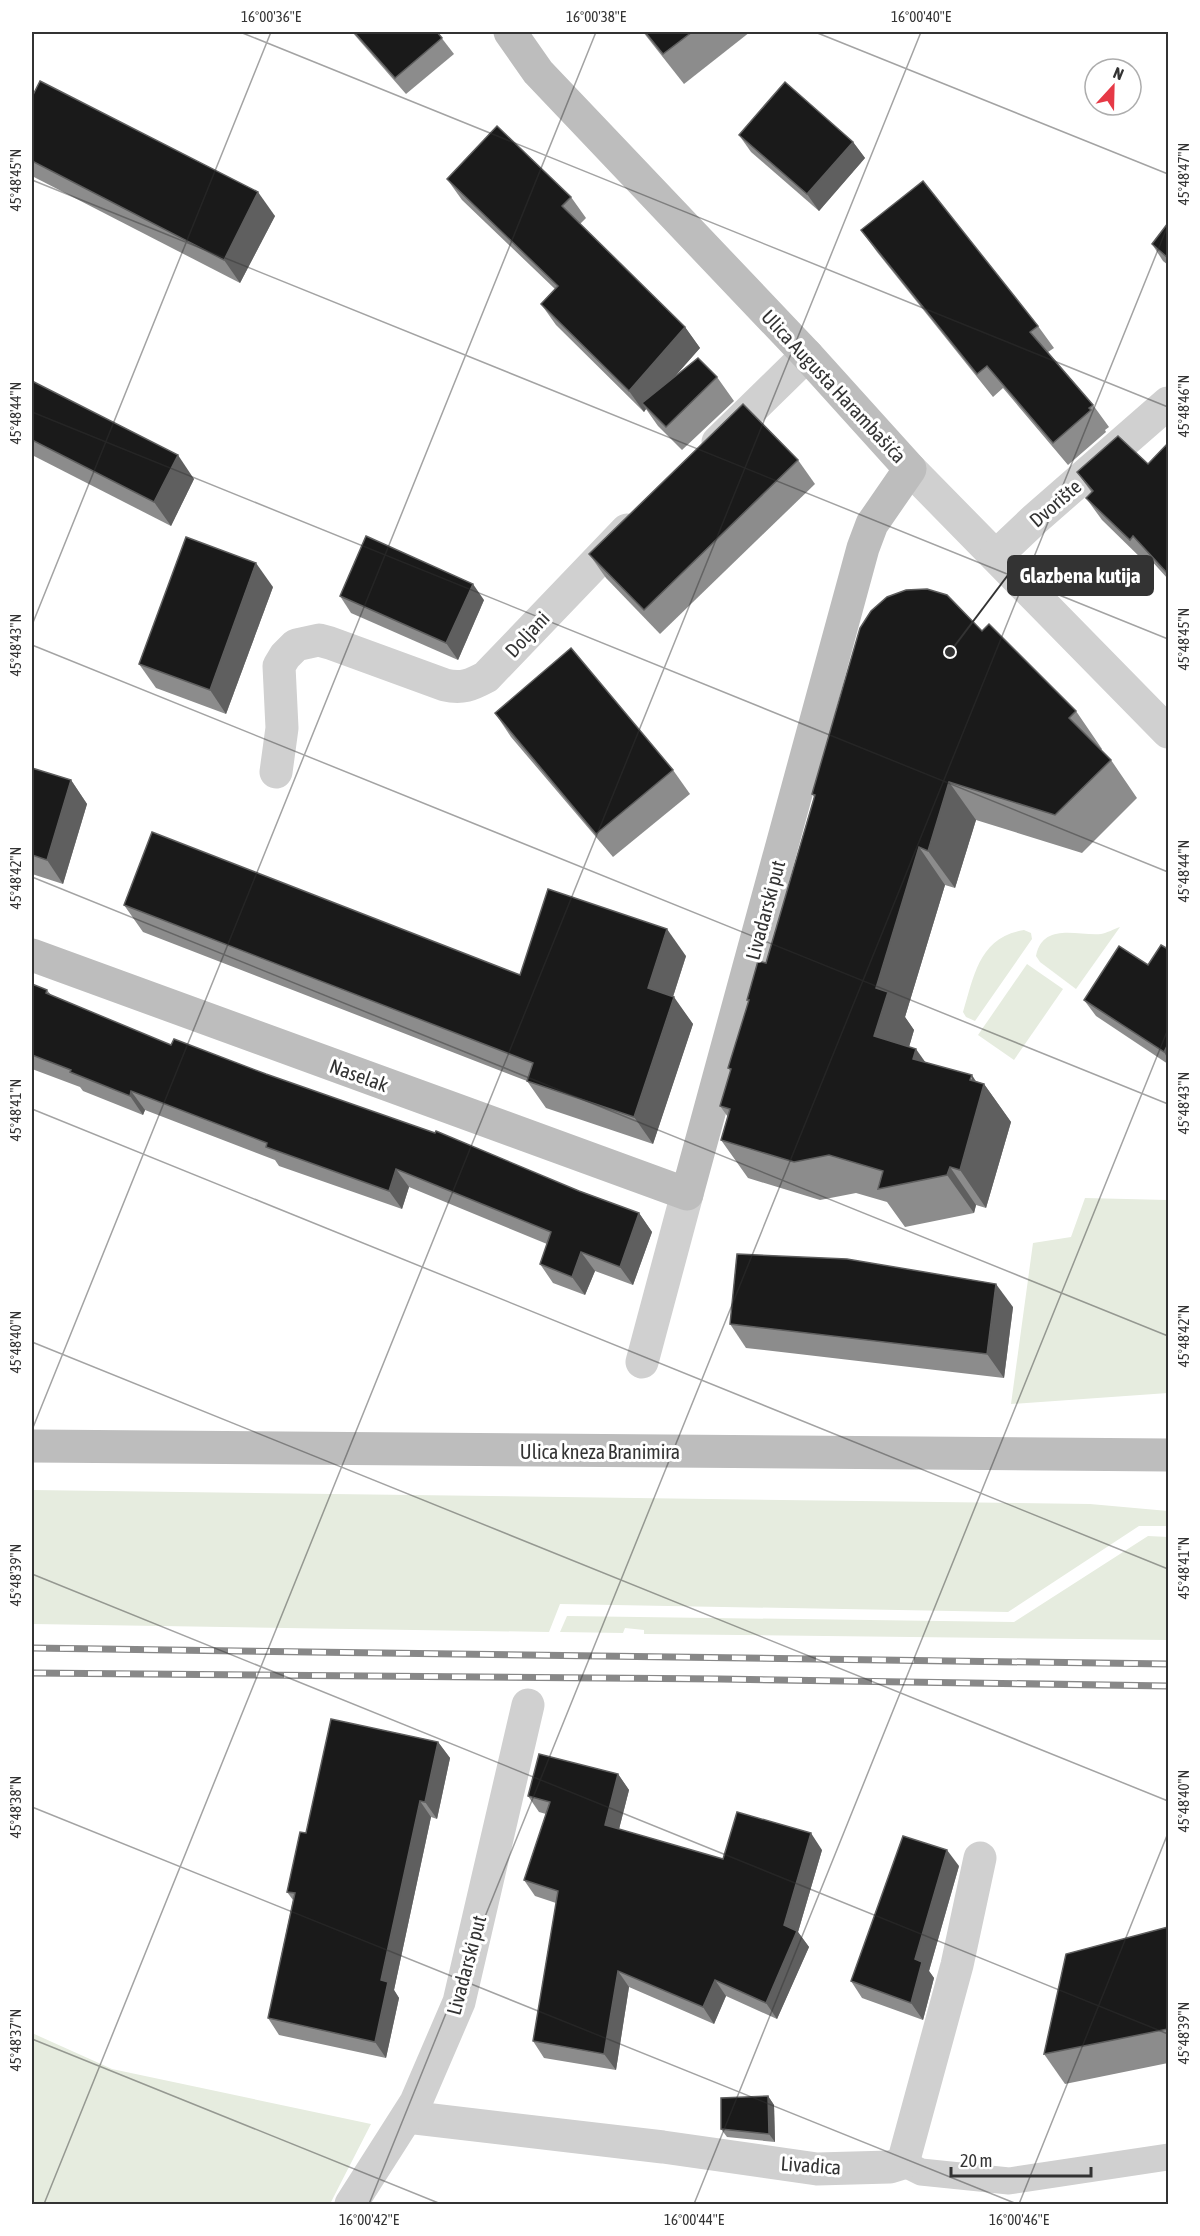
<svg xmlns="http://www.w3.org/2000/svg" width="1200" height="2236" font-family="'Asap Condensed',sans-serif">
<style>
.green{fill:#e6ecdf}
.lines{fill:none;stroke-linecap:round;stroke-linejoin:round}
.lane{stroke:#d0d0d0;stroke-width:27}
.street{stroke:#d0d0d0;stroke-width:33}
.secondary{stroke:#bdbdbd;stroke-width:33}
.rail-casing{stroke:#888;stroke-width:7}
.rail{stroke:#fff;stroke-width:4.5;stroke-dasharray:14;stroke-linecap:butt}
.wall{fill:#8c8c8c}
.shaded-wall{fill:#5f5f5f}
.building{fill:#1a1a1a;stroke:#5f5f5f;stroke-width:1.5}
.ticks{fill:none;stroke:#333;stroke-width:1.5;stroke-opacity:0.45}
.labels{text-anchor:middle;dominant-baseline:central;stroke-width:6;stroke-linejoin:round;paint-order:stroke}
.street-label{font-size:20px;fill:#333;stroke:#fff}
.leader{fill:none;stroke:#333;stroke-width:2}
.callout-dot{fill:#333;stroke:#fff;stroke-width:2}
.callout{fill:#333;stroke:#333;stroke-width:2}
.callout-label{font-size:21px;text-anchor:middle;font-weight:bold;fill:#fff}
.neatline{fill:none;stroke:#333;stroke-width:2}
.ticks-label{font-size:15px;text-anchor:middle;fill:#333}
</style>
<rect width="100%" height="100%" fill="#fff"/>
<g class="green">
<path d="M1120 927 1076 989 1040 962 1036 956C1043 922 1077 936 1101 934 1107 933 1114 929 1120 927Z"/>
<path d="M1024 930 1031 933 1032 939 975 1021 966 1017 963 1012C974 976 979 937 1024 930Z"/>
<polygon points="1027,964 1063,989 1014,1060 978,1035"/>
<polygon points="1085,1198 1168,1200 1168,1393 1011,1404 1033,1243 1071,1237"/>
<polygon points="32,1490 1090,1504 1168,1511 1168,1526 1139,1526 1008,1612 560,1604 549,1632 32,1624"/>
<polygon points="1148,1536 1168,1537 1168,1640 644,1634 644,1630 625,1628 623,1633 560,1632 567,1616 1014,1622"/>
<polygon points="32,2033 112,2069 371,2124 330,2204 32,2204"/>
</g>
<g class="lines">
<polyline class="lane" points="903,2163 921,2172 1009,2181 1168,2157"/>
<g class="street">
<polyline points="718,442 807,355"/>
<polyline points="910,469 1168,732"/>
<polyline points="996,556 1034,520 1168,403"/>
<path d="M276 772 282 728 279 666 285 656 296 645 319 640 330 643 445 685C462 689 471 685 486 677L627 530"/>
<polyline points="642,1362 687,1194"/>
<polyline points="407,2117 663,2147 817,2169 890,2167 903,2163 957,1965 980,1858"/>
<polyline points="351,2204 416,2102 459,2002 528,1705"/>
</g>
<g class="secondary">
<polyline points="32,955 687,1194 863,548 872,524 910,469 807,355 538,72 510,32"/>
<polyline points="32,1446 1168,1455"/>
</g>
<g class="rail-casing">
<g id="rail">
<polyline points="32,1648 1168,1664"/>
<polyline points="32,1673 720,1679 1168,1686"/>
</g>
</g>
<use href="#rail" class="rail"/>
</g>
<g class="wall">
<polygon points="352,32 437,32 454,54 406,94"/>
<polygon points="643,32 750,32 684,84"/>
<polygon points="32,97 275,216 240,283 32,176"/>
<polygon points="739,135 853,142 865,158 819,211 751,152"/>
<polygon points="447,179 571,197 586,218 580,224 685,327 700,348 676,375 717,377 734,401 682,450 658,426 646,409 644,412 556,325 541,304 555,289 462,200"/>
<polygon points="1168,223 1168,265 1163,261 1152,244"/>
<polygon points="861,230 1038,326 1054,348 1048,352 1093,405 1109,427 1105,430 1106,432 1068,465 1003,388 993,397 877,252"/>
<polygon points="32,381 194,479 171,526 32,455"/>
<polygon points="1168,443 1168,579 1149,558 1145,562 1102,520 1086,498 1092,493 1077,472 1148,464"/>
<polygon points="798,460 815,484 660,634 606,578 589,554"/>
<polygon points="273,587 226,714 156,688 139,664"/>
<polygon points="340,596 484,600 458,660 351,613"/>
<polygon points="982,631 1076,711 1102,749 1101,750 1111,760 1137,798 1082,853 976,820 955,888 945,885 905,1017 914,1030 909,1047 925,1062 984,1084 1011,1122 986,1208 976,1205 974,1213 905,1227 887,1202 856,1193 820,1200 748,1178 721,1140 728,1117 720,1106 731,1072 728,1068 749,1003 747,1000 766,963 814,797 812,794"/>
<polygon points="495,713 673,770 690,794 613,857 511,737"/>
<polygon points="32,768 71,780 87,804 63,884 32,874"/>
<polygon points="124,905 520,975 686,956 673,997 693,1024 653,1144 546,1108 527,1081 143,932"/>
<polygon points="1168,949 1168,1064 1096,1016 1084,1000 1148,965"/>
<polygon points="32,984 47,990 51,995 171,1045 266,1074 639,1213 652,1232 633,1285 595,1271 585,1295 553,1283 540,1264 547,1244 409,1187 402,1209 279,1166 275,1160 145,1110 143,1115 83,1091 80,1087 32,1069"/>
<polygon points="1013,1307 1004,1378 746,1348 730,1324"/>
<polygon points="438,1742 450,1758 437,1819 431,1817 394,1990 399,1998 386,2058 279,2035 268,2018 293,1900 287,1892 306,1833"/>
<polygon points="618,1774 629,1790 619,1829 723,1859 822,1850 798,1932 809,1947 777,2019 726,1996 714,2024 629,1987 616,2070 544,2058 533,2041 556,1903 535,1896 524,1880 546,1814 539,1812 528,1796"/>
<polygon points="959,1866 929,1971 934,1978 923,2020 862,1998 851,1981"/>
<polygon points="1168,1927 1168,2063 1065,2084 1044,2054"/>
<polygon points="768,2096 774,2105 775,2142 727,2137 721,2129"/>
</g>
<g class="shaded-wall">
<polygon points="853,142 865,158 819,211 807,194"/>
<polygon points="258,192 275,216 240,283 224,260"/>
<polygon points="685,327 700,348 647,408 642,403 646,409 644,412 629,391"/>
<polygon points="178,455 194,479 171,526 154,502"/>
<polygon points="256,563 273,587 226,714 210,690"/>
<polygon points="473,584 484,600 458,660 446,643"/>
<polygon points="71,780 87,804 63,884 47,860"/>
<polygon points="949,782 976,820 955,888 928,851"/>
<polygon points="919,847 945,885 905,1017 914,1030 901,1074 874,1036 876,988"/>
<polygon points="667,929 686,956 667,1015 648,988"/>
<polygon points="674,997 693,1024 653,1144 634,1117"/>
<polygon points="1168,1044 1168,1059 1164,1052"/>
<polygon points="916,1049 943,1087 913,1059"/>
<polygon points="972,1075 982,1091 984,1084 1011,1122 986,1208 960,1170"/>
<polygon points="131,1091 145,1110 143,1115 130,1096"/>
<polygon points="950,1167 976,1205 974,1213 947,1175"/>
<polygon points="396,1169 409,1187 402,1209 389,1191"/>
<polygon points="639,1213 652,1232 633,1285 620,1267"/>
<polygon points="581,1252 595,1271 585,1295 572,1277"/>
<polygon points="996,1284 1013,1307 1004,1378 987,1354"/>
<polygon points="438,1742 450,1758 437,1819 425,1802"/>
<polygon points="618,1774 629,1790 616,1841 605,1825"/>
<polygon points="420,1801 431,1817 394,1990 399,1998 386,2058 375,2042 381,1980"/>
<polygon points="811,1833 822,1850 798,1932 809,1947 777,2019 766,2003 784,1925"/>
<polygon points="947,1850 959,1866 929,1971 934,1978 923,2020 911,2003 915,1959"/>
<polygon points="618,1971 629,1987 616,2070 604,2054"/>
<polygon points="715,1980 726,1996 714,2024 703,2007"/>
<polygon points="768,2096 774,2105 775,2142 769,2134"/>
</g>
<g class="building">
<polygon points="354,32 437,32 442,38 395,78"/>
<polygon points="645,32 692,32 663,54"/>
<polygon points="40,81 258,192 224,260 32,161 32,97"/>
<polygon points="785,82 853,142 807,194 739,135"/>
<polygon points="497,126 571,197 562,206 685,327 629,391 541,304 558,286 447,179"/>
<polygon points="923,181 1038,326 1030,332 1093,405 1089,408 1091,410 1053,443 987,366 977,374 861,230"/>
<polygon points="1168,223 1168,258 1152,244"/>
<polygon points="698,358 717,377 666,427 642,403"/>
<polygon points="32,381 178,455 154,502 32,440"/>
<polygon points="743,404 798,460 644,610 589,554"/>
<polygon points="1118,436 1148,464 1168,443 1168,574 1133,536 1130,540 1086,498 1093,491 1077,472"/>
<polygon points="366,536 473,584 446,643 340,596"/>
<polygon points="186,537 256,563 210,690 139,664"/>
<polygon points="927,589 947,595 982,631 989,624 1076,711 1069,718 1111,760 1055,815 949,782 928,851 919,847 876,988 888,992 874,1036 916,1049 913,1059 972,1075 970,1080 984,1084 960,1170 950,1167 947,1175 878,1189 883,1171 829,1155 794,1162 721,1140 730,1109 720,1106 731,1069 728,1068 749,1000 747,1000 758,961 766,963 815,795 812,794 860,628 871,611 887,597 906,590"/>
<polygon points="571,648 673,770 596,834 495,713"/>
<polygon points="32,768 71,780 47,860 32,855"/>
<polygon points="152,832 520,975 548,889 667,929 648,988 674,997 634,1117 527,1081 533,1063 124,905"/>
<polygon points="1161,945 1168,949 1168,1044 1164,1052 1084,1000 1119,946 1148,965"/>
<polygon points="32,984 47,990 46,993 171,1045 174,1039 266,1074 435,1133 436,1131 579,1191 639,1213 620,1267 581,1252 572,1277 540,1264 551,1232 396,1169 389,1191 266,1147 267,1143 131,1091 130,1096 70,1072 71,1070 32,1055"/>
<polygon points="737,1254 847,1259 996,1284 987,1354 730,1324"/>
<polygon points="331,1719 438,1742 425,1802 420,1801 381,1980 388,1982 375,2042 268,2018 295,1893 287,1892 300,1832 306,1833"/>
<polygon points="539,1754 618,1774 605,1825 723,1859 737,1812 811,1833 784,1925 797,1931 766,2003 715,1980 703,2007 618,1971 604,2054 533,2041 558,1891 524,1880 550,1802 528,1796"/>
<polygon points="903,1836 947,1850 915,1959 922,1962 911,2003 851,1981"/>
<polygon points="1168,1927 1168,2029 1044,2054 1066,1954"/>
<polygon points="768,2096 769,2134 721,2129 721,2098"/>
</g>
<path class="ticks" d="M240 32 1168 407M815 32 1168 174M32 180 1168 639M32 412 1168 872M32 625 271 32M32 645 1168 1104M32 877 1168 1336M32 1109 1168 1569M32 1342 1168 1801M32 1430 596 32M32 1574 1168 2034M32 1807 1017 2204M32 2039 441 2204M44 2204 921 32M369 2204 1168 225M694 2204 1168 1029M1019 2204 1168 1833"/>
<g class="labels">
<g class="street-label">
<text transform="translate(834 386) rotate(47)">Ulica Augusta Harambašića</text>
<text transform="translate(1055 503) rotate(-41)">Dvorište</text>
<text transform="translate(527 634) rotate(-47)">Doljani</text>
<text transform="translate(765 910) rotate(-75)">Livadarski put</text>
<text transform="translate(359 1075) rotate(20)">Naselak</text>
<text x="600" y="1451">Ulica kneza Branimira</text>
<text transform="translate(466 1965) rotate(-75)">Livadarski put</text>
<text transform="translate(811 2165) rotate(4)">Livadica</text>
</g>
</g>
<path class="leader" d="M950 652L1008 575"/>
<circle class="callout-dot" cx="950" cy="652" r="6"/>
<rect class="callout" x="1008" y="556" width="145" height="39" rx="6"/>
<g class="callout-label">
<text x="1080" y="583">Glazbena kutija</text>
</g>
<rect width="1200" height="2236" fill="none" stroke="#ffffff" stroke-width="66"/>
<g transform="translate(1113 87) rotate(22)"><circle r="28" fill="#ffffff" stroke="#adadad" stroke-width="1.5"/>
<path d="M0-4.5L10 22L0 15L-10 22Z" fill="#e63946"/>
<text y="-9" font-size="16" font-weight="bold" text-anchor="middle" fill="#333333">N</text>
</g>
<path d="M951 2167v9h140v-9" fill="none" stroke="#333333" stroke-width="3"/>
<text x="960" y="2167" font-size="18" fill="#333333" stroke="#ffffff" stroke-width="4.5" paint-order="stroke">20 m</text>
<rect x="33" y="33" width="1134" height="2170" class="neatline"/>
<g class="ticks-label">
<text x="271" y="22">16°00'36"E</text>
<text x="596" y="22">16°00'38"E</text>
<text x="921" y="22">16°00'40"E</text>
<text transform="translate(1184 174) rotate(-90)" y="5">45°48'47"N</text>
<text transform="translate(16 180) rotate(-90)" y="5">45°48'45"N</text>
<text transform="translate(1184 406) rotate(-90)" y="5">45°48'46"N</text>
<text transform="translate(16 413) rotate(-90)" y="5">45°48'44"N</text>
<text transform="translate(1184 639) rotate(-90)" y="5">45°48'45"N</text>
<text transform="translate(16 645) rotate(-90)" y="5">45°48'43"N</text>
<text transform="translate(1184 871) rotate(-90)" y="5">45°48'44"N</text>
<text transform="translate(16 878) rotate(-90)" y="5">45°48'42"N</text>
<text transform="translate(1184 1103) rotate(-90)" y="5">45°48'43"N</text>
<text transform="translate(16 1110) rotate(-90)" y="5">45°48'41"N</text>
<text transform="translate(1184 1336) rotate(-90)" y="5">45°48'42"N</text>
<text transform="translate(16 1342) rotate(-90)" y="5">45°48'40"N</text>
<text transform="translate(1184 1568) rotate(-90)" y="5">45°48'41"N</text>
<text transform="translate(16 1575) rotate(-90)" y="5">45°48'39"N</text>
<text transform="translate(1184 1801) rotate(-90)" y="5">45°48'40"N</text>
<text transform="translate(16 1807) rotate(-90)" y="5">45°48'38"N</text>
<text transform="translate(1184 2033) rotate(-90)" y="5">45°48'39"N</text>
<text transform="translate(16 2040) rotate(-90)" y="5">45°48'37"N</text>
<text x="369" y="2225">16°00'42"E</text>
<text x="694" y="2225">16°00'44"E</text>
<text x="1019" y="2225">16°00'46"E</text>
</g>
</svg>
